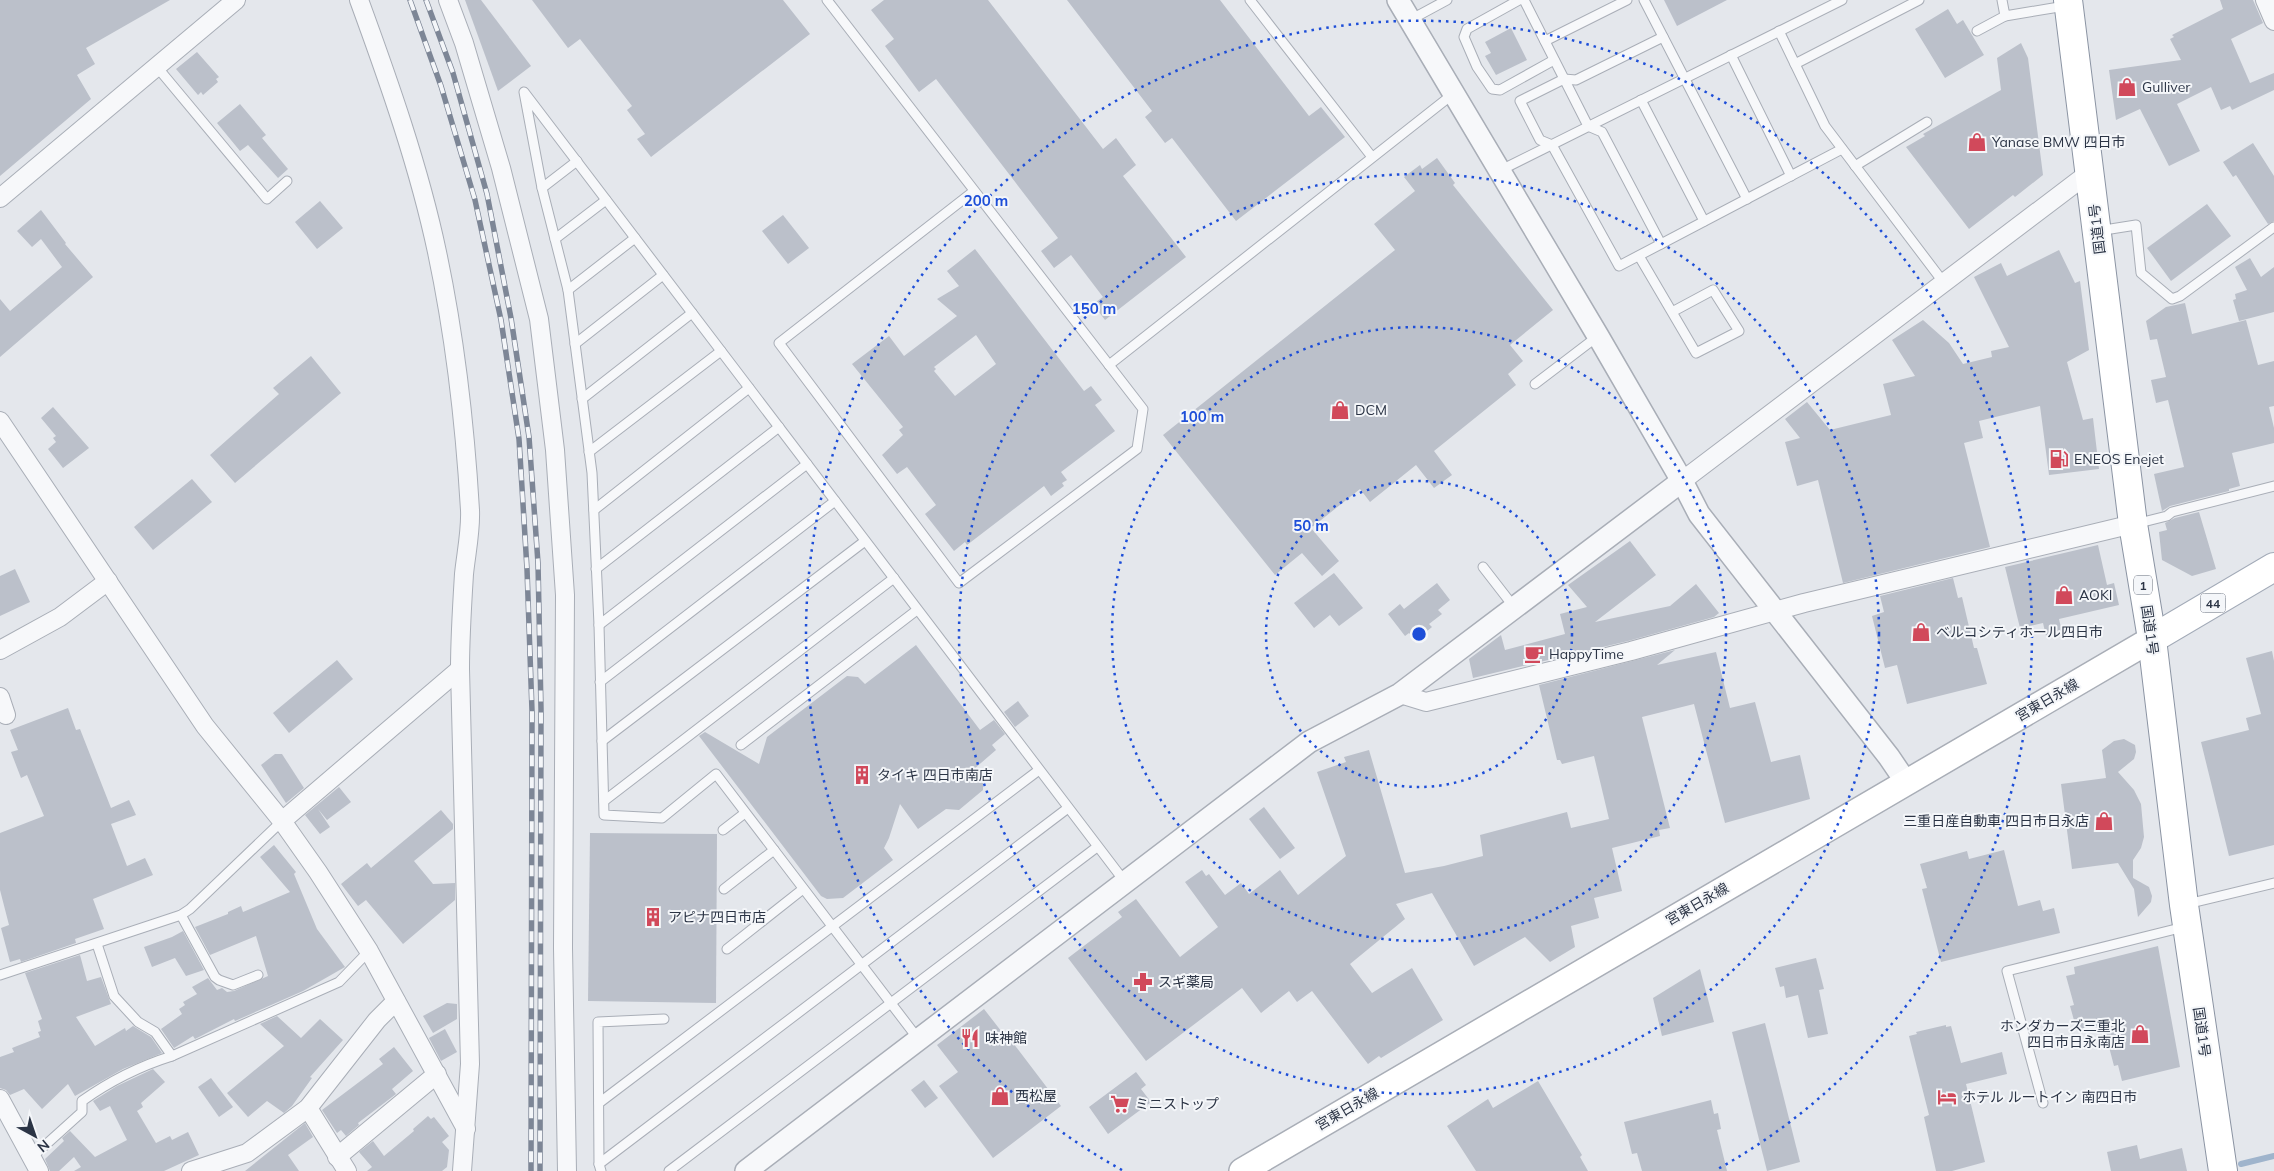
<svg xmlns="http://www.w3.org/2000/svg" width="2274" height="1171" font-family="Mulish,'Noto Sans JP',sans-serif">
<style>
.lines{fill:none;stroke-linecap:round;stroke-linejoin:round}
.stream{stroke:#9fb4cc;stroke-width:6}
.building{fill:#bbc0ca;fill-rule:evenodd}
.service-casing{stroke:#a9aeb7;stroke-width:11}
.minor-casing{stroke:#a9aeb7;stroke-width:20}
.tertiary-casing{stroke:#a9aeb7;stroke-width:24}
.secondary-casing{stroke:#a9aeb7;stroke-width:28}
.primary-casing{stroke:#a3abb8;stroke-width:30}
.trunk-casing{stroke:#8b94a3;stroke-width:30}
.service{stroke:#f7f8fa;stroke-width:9}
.minor{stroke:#f7f8fa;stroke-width:18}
.tertiary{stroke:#f7f8fa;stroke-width:21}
.secondary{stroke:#fff;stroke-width:25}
.primary{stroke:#fff;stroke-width:28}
.trunk{stroke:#fff;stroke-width:28}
.rail-casing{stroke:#7d8696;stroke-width:5.5}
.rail{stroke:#f4f6f9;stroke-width:4;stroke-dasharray:11;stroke-linecap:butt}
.ring{fill:none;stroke:#1d4ed8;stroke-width:2.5;stroke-dasharray:2.5 5}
.labels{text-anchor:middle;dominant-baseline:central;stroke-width:4;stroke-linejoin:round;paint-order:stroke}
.shield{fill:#f4f6f9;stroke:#676e7b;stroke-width:1}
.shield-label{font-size:12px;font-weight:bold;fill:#2b3445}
.poi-label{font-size:14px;fill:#2b3445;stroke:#f4f6f9;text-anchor:start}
.street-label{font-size:14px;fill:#2b3445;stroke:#f4f6f9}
.centre{fill:#1d4ed8;stroke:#f4f6f9;stroke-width:2.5}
.ring-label{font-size:15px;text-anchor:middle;font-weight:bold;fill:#1d4ed8;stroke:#f4f6f9;stroke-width:4;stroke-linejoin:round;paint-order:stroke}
</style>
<rect width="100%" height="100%" fill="#e4e7ec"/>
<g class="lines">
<polyline class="stream" points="2241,1164 2274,1156"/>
</g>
<g class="building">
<polygon points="0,0 170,0 86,48 95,64 77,75 91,99 0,176"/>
<polygon points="465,0 481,0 531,66 498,91"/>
<polygon points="532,0 783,0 810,34 651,157 637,139 645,134 627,110 632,106 580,39 568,48"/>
<polygon points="884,0 988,0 1103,149 1116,138 1136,165 1123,176 1186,257 1105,320 1093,304 1103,297 1071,255 1054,268 1041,251 1058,238 936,79 919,92 885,46 894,39 871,10"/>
<polygon points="1067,0 1220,0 1309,116 1321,107 1345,137 1236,221 1172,138 1165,143 1145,117 1152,111"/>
<polygon points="1664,0 1727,0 1677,26"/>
<polygon points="2220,0 2253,0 2263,23 2231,39 2250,83 2274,73 2274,90 2232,110 2230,106 2221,110 2211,87 2177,104 2200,151 2169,166 2140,109 2116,120 2109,70 2181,60 2170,39 2174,37 2172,35 2223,9"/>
<polygon points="1948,9 1957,24 1963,20 1984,55 1945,78 1915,29"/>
<polygon points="1511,28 1527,60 1496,75 1485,56 1491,53 1485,42"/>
<polygon points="2021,43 2028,58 2043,175 2015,197 2013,195 1969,229 1906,147 1925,136 1923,134 2001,90 1997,58"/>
<polygon points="197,52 219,77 216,79 218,82 203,95 201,92 198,95 176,69"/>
<polygon points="240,104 266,135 262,138 288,169 278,178 248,145 240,151 217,123"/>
<polygon points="2253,143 2274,176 2274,221 2268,224 2236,175 2233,177 2223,162"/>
<polygon points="1437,158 1455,183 1453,185 1553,310 1510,345 1523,361 1508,374 1516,385 1434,451 1452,475 1434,488 1416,465 1370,502 1360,489 1311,528 1339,561 1322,576 1302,553 1275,575 1163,435 1395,250 1374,224 1415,191 1404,177 1420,165 1422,169"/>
<polygon points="320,201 343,228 317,249 295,222"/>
<polygon points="2207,204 2231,236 2171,281 2147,248"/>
<polygon points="41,210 66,243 65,244 93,277 0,357 0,299 10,311 62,267 41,239 32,247 17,231"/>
<polygon points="783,215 809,248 788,264 762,231"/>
<path d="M975 249 1084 391 1091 386 1102 400 1095 405 1115 431 1061 472 1067 480 1062 483 1064 486 1051 496 1044 486 967 545 965 542 954 551 925 514 936 505 907 467 897 474 882 455 903 435 899 430 903 427 852 364 889 336 904 356 957 316 937 299 959 286 947 271ZM976 335 996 364 955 396 934 371 936 369 934 367Z"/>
<polygon points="2059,250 2075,283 2080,281 2089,350 2067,362 2083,420 2093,418 2099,469 2049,475 2040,406 1979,421 1983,438 1964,443 1990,547 1843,583 1818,480 1797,486 1785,442 1800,438 1785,419 1807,402 1830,430 1891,415 1883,384 1915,376 1892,340 1923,320 1949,343 1963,364 1992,357 1991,351 2009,347 1974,277 2001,263 2007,276"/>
<polygon points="2250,258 2261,277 2274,267 2274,312 2239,321 2233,300 2236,299 2235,294 2247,290 2235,267"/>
<polygon points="2185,303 2192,334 2246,320 2258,365 2274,361 2274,406 2269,407 2274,428 2274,443 2232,453 2240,486 2229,489 2229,491 2170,506 2162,511 2154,474 2184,467 2168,400 2156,403 2151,380 2166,377 2157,339 2150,340 2146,321 2166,307"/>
<polygon points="311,356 341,393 235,483 210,455 279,394 273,388"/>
<polygon points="53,407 89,448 63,468 48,449 56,442 53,438 56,436 41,418"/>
<polygon points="192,479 212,502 153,550 134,527"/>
<polygon points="2199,512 2216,569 2192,576 2162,560 2159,532 2167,530 2165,523 2175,518"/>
<polygon points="1630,541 1656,575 1595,622 1670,606 1696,584 1719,613 1714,617 1628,641 1473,678 1469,659 1501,635 1505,650 1565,634 1560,614 1587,607 1568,585"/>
<polygon points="2098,545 2107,585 2114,583 2119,605 2059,619 2062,632 2046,636 2043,623 2020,628 2005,567"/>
<polygon points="15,569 30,602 0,616 0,576"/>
<polygon points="1334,573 1363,608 1339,626 1330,615 1314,628 1294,603"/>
<polygon points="1953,578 1958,598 1962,597 1974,648 1977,648 1987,684 1907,704 1897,665 1885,668 1872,616 1884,612 1880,596"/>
<polygon points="1437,583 1450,600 1438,610 1442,614 1429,624 1432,627 1415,641 1409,633 1405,636 1388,614 1400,604 1404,609"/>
<polygon points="916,645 980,730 994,720 1005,734 992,745 996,750 974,769 983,781 983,790 959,810 946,809 918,829 900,804 889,838 884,848 893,860 843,898 827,899 821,896 699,736 705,732 759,764 767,737 847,676 858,677 865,684"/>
<polygon points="1675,650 1657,665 1716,652 1730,708 1755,702 1771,762 1800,755 1810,799 1725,823 1694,704 1642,717 1670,828 1659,830 1660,836 1612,848 1622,891 1594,898 1599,918 1571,926 1575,947 1550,962 1525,937 1474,966 1432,893 1396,904 1405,919 1350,964 1372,993 1412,968 1443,1020 1381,1058 1379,1056 1368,1064 1312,991 1297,1002 1289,991 1261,1013 1242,988 1146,1061 1068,958 1122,917 1118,912 1136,899 1180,957 1218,927 1185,882 1202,870 1206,876 1209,874 1225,895 1241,883 1249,894 1280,870 1298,895 1346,856 1317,772 1346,762 1344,757 1369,750 1405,873 1444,866 1483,856 1480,835 1567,812 1571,828 1609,819 1594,756 1562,764 1560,760 1557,760 1539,685"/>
<polygon points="2272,651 2274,661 2274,845 2229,856 2201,742 2249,730 2246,718 2261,714 2246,658"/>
<polygon points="337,660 353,679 289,733 273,713"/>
<polygon points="1018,701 1029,716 1015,727 1004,712"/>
<polygon points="68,708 76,730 80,729 111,808 129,800 136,815 111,824 127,866 145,858 153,875 93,899 104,929 75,939 76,943 21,962 20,959 10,962 1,928 9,925 0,890 0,833 44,816 27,775 21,778 11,752 18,750 10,730"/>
<polygon points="2124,739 2135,745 2136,752 2134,759 2118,772 2134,790 2141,804 2144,837 2141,848 2133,860 2133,878 2149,887 2152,896 2151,902 2138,917 2134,889 2118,863 2072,869 2061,784 2106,778 2102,750 2114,741"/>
<polygon points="275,754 282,754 304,788 286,803 261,765"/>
<polygon points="339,787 351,802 327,820 318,809 330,827 320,834 305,815"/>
<polygon points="1264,807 1295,848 1280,859 1249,819"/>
<polygon points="441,810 453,824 453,829 414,861 433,884 455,883 455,900 403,944 366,900 358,906 341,884 367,863 371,868"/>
<polygon points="590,833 717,834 716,1003 588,1001"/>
<polygon points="274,845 296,872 294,874 317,929 345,967 303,991 235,1021 234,1019 195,1039 193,1036 174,1048 161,1029 182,1014 179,1009 185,1005 183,1002 197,994 192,987 208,978 217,990 222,988 227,992 234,991 268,976 256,936 210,955 195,927 228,914 228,912 241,906 243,912 290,892 260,857"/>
<polygon points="2004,850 2018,906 2040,900 2043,911 2054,908 2060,933 1941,962 1922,889 1927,888 1920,864 1967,851 1969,859"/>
<polygon points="183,931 204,970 186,976 175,958 152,967 144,947 172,937"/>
<polygon points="2158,946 2180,1067 2122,1081 2118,1065 2114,1066 2103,1024 2077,1031 2070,1006 2074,1005 2066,976 2075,974 2074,967"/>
<polygon points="80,955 87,981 101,977 111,1004 76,1017 95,1046 125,1028 126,1031 133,1026 151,1037 162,1053 123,1069 75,1096 68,1084 42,1109 24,1089 10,1095 6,1090 0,1088 0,1057 14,1052 12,1048 40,1037 38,1032 41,1031 38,1021 42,1019 25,973"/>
<polygon points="1816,958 1824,989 1819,990 1828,1034 1808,1038 1798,995 1786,998 1784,986 1780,987 1775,968"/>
<polygon points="1700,969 1714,1022 1662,1036 1653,998"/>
<polygon points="447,1003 457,1004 457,1019 433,1033 423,1016"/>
<polygon points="984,1009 1005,1036 1007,1035 1061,1106 993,1158 939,1086 958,1072 937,1045"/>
<polygon points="277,1016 301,1038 320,1019 343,1040 310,1077 312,1078 292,1106 284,1113 267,1101 248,1117 227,1093 284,1046 260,1024"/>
<polygon points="1765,1023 1800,1162 1767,1171 1732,1032"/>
<polygon points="1946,1025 1946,1027 1951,1026 1961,1063 2002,1052 2007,1074 1966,1084 1985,1162 1952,1171 1936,1171 1924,1117 1929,1115 1909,1036 1917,1034 1916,1032"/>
<polygon points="445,1029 457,1052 441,1061 429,1038"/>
<polygon points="394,1047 413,1071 392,1089 396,1094 358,1123 359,1125 346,1136 341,1130 337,1133 322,1110 383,1064 379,1059"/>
<polygon points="153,1069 165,1082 141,1103 143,1107 137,1111 156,1143 170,1136 172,1140 188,1132 199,1155 164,1171 74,1171 81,1167 74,1157 59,1171 50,1171 45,1159 64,1141 62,1138 70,1131 95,1157 127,1140 110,1106 100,1111 93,1101 117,1086"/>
<polygon points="1136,1072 1146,1085 1141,1089 1151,1102 1108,1134 1089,1107"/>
<polygon points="211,1078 233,1107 219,1117 198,1087"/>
<polygon points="924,1080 938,1098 925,1108 911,1090"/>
<polygon points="1538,1081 1582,1155 1580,1157 1588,1171 1476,1171 1447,1126 1488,1099 1493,1108"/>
<polygon points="1711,1100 1714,1114 1718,1113 1721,1129 1717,1130 1727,1171 1642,1171 1637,1153 1632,1154 1624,1122"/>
<polygon points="428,1116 431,1119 434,1117 449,1136 442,1142 449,1150 447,1167 442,1171 367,1171 372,1167 359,1152 373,1141 384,1156 414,1131 413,1129"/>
<polygon points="305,1123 313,1137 288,1155 299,1171 245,1171"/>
<polygon points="2137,1145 2140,1159 2182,1148 2187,1171 2111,1171 2107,1152"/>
</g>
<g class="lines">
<g class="service-casing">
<g id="service">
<path d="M827 0C932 136 1038 272 1143 409L1137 449 959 583 779 343 974 191"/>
<polyline points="1250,0 1372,157"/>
<polyline points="1519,0 1467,29 1464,37 1477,67 1492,89 1500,90 1554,60"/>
<polyline points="1524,0 1588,126 1602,132 1661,244"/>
<polyline points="1644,0 1747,199"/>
<polyline points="2002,0 2005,16 2065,6"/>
<polyline points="1410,20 1447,0"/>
<polyline points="1779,31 1825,126 1944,283"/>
<polyline points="1977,31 2005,16"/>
<polyline points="1663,37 1576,80 1564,79 1520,101 1540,140 1552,145 1619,266 1842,149"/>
<polyline points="1545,41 1627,0"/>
<polyline points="1731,55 1791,176"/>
<polyline points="1795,64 1919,0"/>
<polyline points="157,67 267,199 287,181"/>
<polyline points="1641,100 1704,221"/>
<polyline points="1855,166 1927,122"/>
<polyline points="1499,171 1842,0"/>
<polyline points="542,188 577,161"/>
<polyline points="2098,231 2136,225 2141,273 2172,299 2180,296 2274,227"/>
<polyline points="555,239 606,200"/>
<polyline points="1639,256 1696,353 1739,331 1713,290 1672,312"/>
<polyline points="568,290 635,238"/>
<polyline points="575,344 663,275"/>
<polyline points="1109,365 1453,94"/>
<polyline points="1535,384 1598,336"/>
<polyline points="582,399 692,313"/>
<polyline points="589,452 721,351"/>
<polyline points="594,510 749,388"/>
<polyline points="2135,524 2167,516 2172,512 2274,486"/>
<polyline points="1483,567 1514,607"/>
<polyline points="596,569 779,427"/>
<polyline points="599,625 807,464"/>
<polyline points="600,682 835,501"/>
<polyline points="602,741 865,541"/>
<polyline points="741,745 917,610"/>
<polyline points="604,801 894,578"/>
<polyline points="723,830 745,813"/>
<polyline points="724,889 774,850"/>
<polyline points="2187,904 2274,883"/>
<polyline points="181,915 215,977 219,980 233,985 258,975"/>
<polyline points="97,944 114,996 138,1022 155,1032 172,1056 339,982 369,951"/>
<polyline points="727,949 803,889"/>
<polyline points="0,975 181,915 190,909 282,821"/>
<polyline points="919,1040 716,774 662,818 604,815 599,625 592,473 568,290 542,188 524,92 1125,882"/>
<polyline points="599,1103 1039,770"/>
<polyline points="2043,1103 2007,971 2184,927"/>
<path d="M31 1158 82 1112V1101C110 1081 140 1066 172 1056"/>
<polyline points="599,1164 1068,808"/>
<polyline points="601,1171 599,1164 598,1022 664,1019"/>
<polyline points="669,1171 1097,847"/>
</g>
</g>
<g class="minor-casing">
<g id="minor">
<path d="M359 0C389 82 419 167 437 252 455 337 465 425 470 510 471 531 466 554 464 574 462 606 460 637 460 669L470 1064 462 1171"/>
<polyline points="448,0 464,43 501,168 539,319 555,450 565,595 563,948 567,1171"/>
<polyline points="2265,0 2274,21"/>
<polyline points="0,198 236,0"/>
<polyline points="0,421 205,726 282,821 318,872 369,951 466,1129"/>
<polyline points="1682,481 2090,172"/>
<polyline points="0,650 60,617 108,581"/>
<polyline points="1400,694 1426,702 1631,651 1804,603 2133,524"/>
<polyline points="0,697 6,715"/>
<polyline points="282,821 460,669"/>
<polyline points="0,1099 39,1171"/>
<polyline points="308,1108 347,1171"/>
<polyline points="337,1157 437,1074"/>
<polyline points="191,1171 247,1153 308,1108 377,1020 396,1001"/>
</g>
</g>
<g class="tertiary-casing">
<g id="tertiary">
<polyline points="1398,0 1598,336 1682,481 1699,514 1889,757 1906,782"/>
<polyline points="746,1171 1309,742 1400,694 1682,481"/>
</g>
</g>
<g class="secondary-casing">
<polyline id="secondary" points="1242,1171 2152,639"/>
</g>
<g class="primary-casing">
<polyline id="primary" points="2152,639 2274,567"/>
</g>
<g class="trunk-casing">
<polyline id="trunk" points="2068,0 2133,524 2152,639 2184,905 2223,1171"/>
</g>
<use href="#service" class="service"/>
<use href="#minor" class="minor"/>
<use href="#tertiary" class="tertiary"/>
<use href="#secondary" class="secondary"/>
<use href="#primary" class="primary"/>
<use href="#trunk" class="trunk"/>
<g class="rail-casing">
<g id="rail">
<polyline points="410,0 441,86 475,200 501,320 519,439 527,569 532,711 531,1171"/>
<polyline points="426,0 453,73 487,194 511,318 529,437 538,563 541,709 540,1171"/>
</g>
</g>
<use href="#rail" class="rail"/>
</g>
<g class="ring">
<circle cx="1419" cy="634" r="153"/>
<circle cx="1419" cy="634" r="307"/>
<circle cx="1419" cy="634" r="460"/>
<path d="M1122 1170A613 613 0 1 1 1716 1170"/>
</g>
<defs>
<g id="shop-bare" transform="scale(1.5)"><path d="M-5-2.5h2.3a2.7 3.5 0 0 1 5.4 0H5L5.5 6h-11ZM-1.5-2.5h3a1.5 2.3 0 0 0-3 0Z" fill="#d1495b" stroke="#f4f6f9" stroke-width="2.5" paint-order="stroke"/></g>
<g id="fuel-bare" transform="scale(1.5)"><path d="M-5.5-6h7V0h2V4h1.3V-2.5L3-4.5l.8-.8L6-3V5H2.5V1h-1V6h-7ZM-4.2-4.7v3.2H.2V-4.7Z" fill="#d1495b" stroke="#f4f6f9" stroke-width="2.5" paint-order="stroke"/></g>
<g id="cafe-bare" transform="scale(1.5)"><path d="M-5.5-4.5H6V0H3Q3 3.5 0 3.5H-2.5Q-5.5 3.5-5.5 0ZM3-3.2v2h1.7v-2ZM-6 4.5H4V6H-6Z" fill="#d1495b" stroke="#f4f6f9" stroke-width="2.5" paint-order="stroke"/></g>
<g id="building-bare" transform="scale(1.5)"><path d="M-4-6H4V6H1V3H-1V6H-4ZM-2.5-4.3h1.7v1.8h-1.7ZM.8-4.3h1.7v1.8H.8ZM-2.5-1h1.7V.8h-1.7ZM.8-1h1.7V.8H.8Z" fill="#d1495b" stroke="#f4f6f9" stroke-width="2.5" paint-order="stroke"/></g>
<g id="pharmacy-bare" transform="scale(1.5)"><path d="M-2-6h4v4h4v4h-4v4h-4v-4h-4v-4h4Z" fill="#d1495b" stroke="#f4f6f9" stroke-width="2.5" paint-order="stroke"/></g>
<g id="restaurant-bare" transform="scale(1.5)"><path d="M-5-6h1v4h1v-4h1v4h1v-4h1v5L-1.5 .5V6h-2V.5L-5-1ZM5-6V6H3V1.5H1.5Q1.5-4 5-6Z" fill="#d1495b" stroke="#f4f6f9" stroke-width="2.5" paint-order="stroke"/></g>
<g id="hotel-bare" transform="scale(1.5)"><path d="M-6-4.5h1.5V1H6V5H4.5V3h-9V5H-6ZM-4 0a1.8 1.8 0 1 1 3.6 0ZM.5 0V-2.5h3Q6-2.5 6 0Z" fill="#d1495b" stroke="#f4f6f9" stroke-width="2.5" paint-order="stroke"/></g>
<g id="supermarket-bare" transform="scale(1.5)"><path d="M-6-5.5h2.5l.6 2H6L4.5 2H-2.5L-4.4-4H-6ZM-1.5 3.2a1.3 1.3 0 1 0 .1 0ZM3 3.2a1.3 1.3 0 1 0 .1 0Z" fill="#d1495b" stroke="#f4f6f9" stroke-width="2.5" paint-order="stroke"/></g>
</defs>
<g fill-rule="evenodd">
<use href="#shop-bare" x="2127" y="87"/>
<use href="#shop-bare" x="1977" y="142"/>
<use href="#shop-bare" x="1340" y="410"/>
<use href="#fuel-bare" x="2059" y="459"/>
<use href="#shop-bare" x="2064" y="595"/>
<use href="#shop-bare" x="1921" y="632"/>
<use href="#cafe-bare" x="1534" y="654"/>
<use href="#building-bare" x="862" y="775"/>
<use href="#shop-bare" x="2104" y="821"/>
<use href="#building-bare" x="653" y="917"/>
<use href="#pharmacy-bare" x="1143" y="982"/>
<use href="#shop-bare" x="2140" y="1034"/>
<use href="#restaurant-bare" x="970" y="1038"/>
<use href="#shop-bare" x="1000" y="1096"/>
<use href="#hotel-bare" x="1947" y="1097"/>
<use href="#supermarket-bare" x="1120" y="1104"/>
</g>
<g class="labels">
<g class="shield">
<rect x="2134" y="575.5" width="18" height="19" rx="4"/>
<rect x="2200.5" y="593.5" width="25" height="19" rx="4"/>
</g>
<g class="shield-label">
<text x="2143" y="585">1</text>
<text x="2213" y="603">44</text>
</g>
<g class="poi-label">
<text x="2142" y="87">Gulliver</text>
<text x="1992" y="142">Yanase BMW 四日市</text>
<text x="1355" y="410">DCM</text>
<text x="2074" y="459">ENEOS Enejet</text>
<text x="2079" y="595">AOKI</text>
<text x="1936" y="632">ベルコシティホール四日市</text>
<text x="1549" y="654">HappyTime</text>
<text x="877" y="775">タイキ 四日市南店</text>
<text x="2089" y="821" text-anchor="end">三重日産自動車 四日市日永店</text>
<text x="668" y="917">アピナ四日市店</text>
<text x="1158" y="982">スギ薬局</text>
<text x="2125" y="1026" text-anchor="end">ホンダカーズ三重北<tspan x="2125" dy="16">四日市日永南店</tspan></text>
<text x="985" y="1038">味神館</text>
<text x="1015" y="1096">西松屋</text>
<text x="1962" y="1097">ホテル ルートイン 南四日市</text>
<text x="1135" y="1104">ミニストップ</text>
</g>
<g class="street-label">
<text transform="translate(2097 229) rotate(-97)">国道1号</text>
<text transform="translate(2150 630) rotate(82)">国道1号</text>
<text transform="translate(2047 700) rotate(-30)">宮東日永線</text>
<text transform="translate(1697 904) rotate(-30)">宮東日永線</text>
<text transform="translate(2202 1032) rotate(82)">国道1号</text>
<text transform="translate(1347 1109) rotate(-30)">宮東日永線</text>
</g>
</g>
<circle cx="1419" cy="634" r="8" class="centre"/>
<g class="ring-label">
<text x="986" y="206">200 m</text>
<text x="1094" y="314">150 m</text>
<text x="1202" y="422">100 m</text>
<text x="1311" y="531">50 m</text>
</g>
<g transform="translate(35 1136) rotate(140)" stroke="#f4f6f9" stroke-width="4" paint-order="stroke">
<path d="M0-4L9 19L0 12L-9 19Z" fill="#2b3445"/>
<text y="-8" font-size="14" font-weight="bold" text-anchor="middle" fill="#2b3445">N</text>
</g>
</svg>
